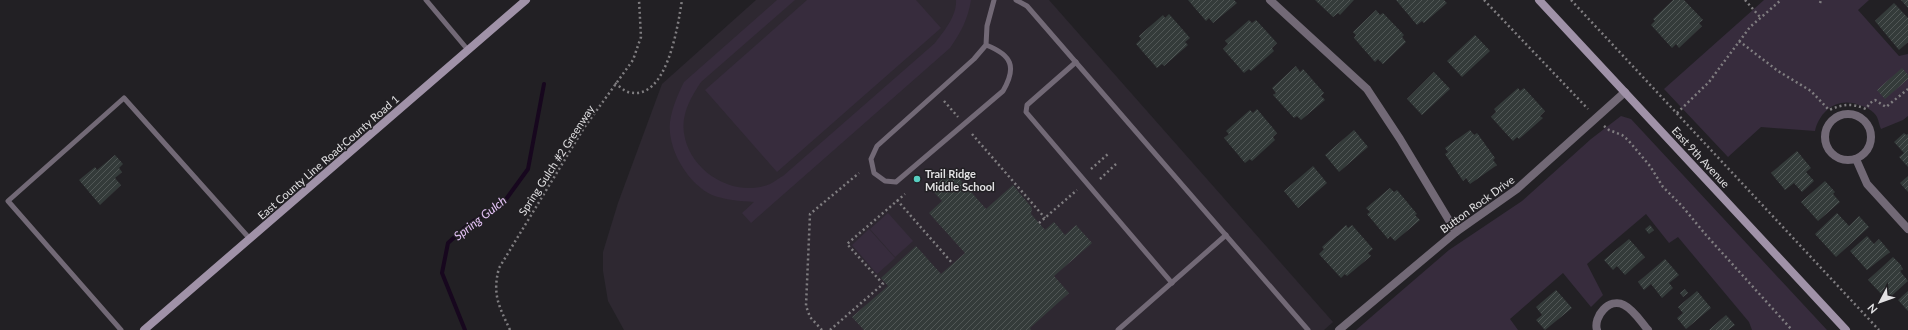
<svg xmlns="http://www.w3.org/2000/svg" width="1908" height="330" font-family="Lato,sans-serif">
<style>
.built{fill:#2e2831}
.park{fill:#372c3d}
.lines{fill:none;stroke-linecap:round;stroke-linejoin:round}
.stream{stroke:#17071e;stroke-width:4}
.building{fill:url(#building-hatch)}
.path{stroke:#807e81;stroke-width:2.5;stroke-dasharray:2 3;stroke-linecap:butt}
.lane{stroke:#726976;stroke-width:5}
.street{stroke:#726976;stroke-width:8}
.secondary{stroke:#a092a8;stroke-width:8}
.poi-dot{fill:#57cec1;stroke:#222024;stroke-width:1.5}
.labels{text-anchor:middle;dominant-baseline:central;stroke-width:3;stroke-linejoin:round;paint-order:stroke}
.street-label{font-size:11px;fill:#e2e1e3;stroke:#222024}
.poi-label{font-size:11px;font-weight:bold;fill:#e2e1e3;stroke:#222024;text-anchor:start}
.water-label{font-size:12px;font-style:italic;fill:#e5c3f7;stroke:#222024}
</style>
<defs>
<pattern id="building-hatch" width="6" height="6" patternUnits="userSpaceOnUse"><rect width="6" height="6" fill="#343b3a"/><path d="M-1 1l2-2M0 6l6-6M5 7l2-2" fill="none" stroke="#515756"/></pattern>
</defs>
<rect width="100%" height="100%" fill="#222024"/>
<polygon class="built" points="756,0 1049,0 1333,322 1324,330 624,330 608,301 603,271 603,252 618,203 662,84"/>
<g class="park">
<path d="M777 0H795L701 82C691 97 681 114 684 133 689 171 734 199 770 184 774 182 779 178 783 176L935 43C944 31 957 16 956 0H971C968 19 961 32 950 48L751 223 742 213 754 202C740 201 725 200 712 195 688 184 667 149 670 122 672 108 678 94 684 82Z"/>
<polygon points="807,0 916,0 941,28 777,172 705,90"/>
<path d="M1764 0H1869L1858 10 1899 56 1908 54V116L1903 120 1881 129C1879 125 1879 121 1877 117 1873 110 1866 107 1859 105 1838 97 1820 110 1815 131L1761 127 1728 157 1664 89Z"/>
<polygon points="1621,116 1631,119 1827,330 1752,330 1749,322 1678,237 1669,243 1646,214 1587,264 1603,295 1591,307 1563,273 1510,319 1518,330 1356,330 1449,250 1522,201 1591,139"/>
<polygon points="888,213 913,241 895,257 870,229"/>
<polygon points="869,229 895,258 877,274 852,245"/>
</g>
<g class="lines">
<polyline class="stream" points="465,330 442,273 448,243 469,224 504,202 528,169 544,84"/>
</g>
<g class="building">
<polygon points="1188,0 1234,0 1237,3 1213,23 1209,18 1206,21"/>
<polygon points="1315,0 1354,0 1340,15 1338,13 1333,17"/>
<polygon points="1396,0 1444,0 1447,3 1424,23 1422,21 1417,25"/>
<polygon points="1673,0 1684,0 1703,20 1699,23 1702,26 1679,48 1676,44 1672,48 1651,25 1655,21 1653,19"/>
<polygon points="1901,0 1908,0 1908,8"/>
<polygon points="1894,3 1908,18 1908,42 1899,50 1875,21"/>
<polygon points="1376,10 1380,15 1383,13 1404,35 1402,37 1406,42 1383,64 1378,59 1375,62 1354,38 1356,35 1353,32"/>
<polygon points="1169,14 1190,38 1185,42 1188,45 1164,66 1162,64 1157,68 1136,44 1141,39 1139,36 1163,15 1165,18"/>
<polygon points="1249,20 1252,23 1256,20 1277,43 1272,48 1274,51 1251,71 1249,69 1244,73 1223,49 1228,44 1225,41"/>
<polygon points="1475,35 1490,51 1462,77 1447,61"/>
<polygon points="1296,66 1300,72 1303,69 1324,93 1321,96 1325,100 1301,120 1297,116 1294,118 1273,95 1276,93 1272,88"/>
<polygon points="1902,68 1908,75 1908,79 1885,99 1877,90"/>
<polygon points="1434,72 1450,89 1422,115 1407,99"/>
<polygon points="1518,88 1520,91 1524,88 1545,111 1540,116 1543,118 1519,139 1517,137 1513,141 1491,117 1496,112 1494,109"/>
<polygon points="1257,109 1277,133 1273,137 1275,140 1252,161 1250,159 1245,163 1224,138 1229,134 1226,131 1250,110 1253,113"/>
<polygon points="1354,130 1368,147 1339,172 1325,155"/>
<polygon points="1470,130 1474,135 1477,133 1495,158 1493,160 1497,165 1470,184 1466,178 1463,181 1445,154 1448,152 1445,148"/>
<polygon points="1904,133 1906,135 1908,134 1908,167 1899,157 1904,153 1894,142"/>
<polygon points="1797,151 1811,168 1806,172 1814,181 1802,192 1794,183 1785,190 1771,173"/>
<polygon points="115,155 123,164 119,168 122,172 115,178 121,185 100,205 79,180 95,167 97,170"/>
<polygon points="1313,166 1327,183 1298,208 1284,191"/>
<polygon points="952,170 986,209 1013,185 1032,208 1031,214 1045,230 1054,222 1065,235 1076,225 1092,243 1054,276 1069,293 1030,328 1031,330 864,330 852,317 888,286 881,278 916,246 941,274 965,253 929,213 942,201 931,189"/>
<polygon points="1908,176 1908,192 1900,183"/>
<polygon points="1825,181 1835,192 1833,194 1840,202 1818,221 1801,202"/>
<polygon points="1390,188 1394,192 1397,190 1417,214 1415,215 1420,220 1395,241 1390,236 1388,239 1367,214 1370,212 1366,208"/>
<polygon points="1837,213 1849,226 1859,216 1869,227 1836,257 1815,234"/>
<polygon points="1346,225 1348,228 1352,225 1373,249 1368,253 1371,256 1347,276 1345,274 1341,278 1319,254 1324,249 1322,247"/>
<polygon points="1650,225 1654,230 1649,234 1645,229"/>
<polygon points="1867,236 1874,244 1879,239 1890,252 1867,270 1850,251"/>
<polygon points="1629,239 1645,257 1625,275 1617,266 1613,270 1604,260"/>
<polygon points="1893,257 1900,264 1903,269 1900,271 1908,281 1887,300 1868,280"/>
<polygon points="1665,259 1679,275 1669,283 1673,288 1662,298 1651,284 1644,290 1638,282"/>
<polygon points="1685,289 1688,293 1683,297 1680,293"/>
<polygon points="1556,290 1572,308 1545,330 1536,320 1542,315 1536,307"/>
<polygon points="1697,291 1711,308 1686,329 1677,318 1683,313 1678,307"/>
<polygon points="1908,291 1908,311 1898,300"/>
<polygon points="1726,315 1735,325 1728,330 1709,330"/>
</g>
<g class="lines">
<g class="path">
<polyline points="1484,0 1588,109"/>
<polyline points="1571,0 1879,330"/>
<polyline points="1745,0 1760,17"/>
<polyline points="1820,3 1821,0"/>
<path d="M1739 41 1778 71 1811 91 1829 110C1843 104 1852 103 1866 109L1870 103 1875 100 1886 107 1908 89"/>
<path d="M615 83C619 86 624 91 628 92 667 103 678 25 682 0"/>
<polyline points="944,101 958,117"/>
<polyline points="1677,113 1709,82 1750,27 1781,0"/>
<polyline points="1604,126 1609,130 1622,135 1628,140 1650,166 1663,187 1682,206 1706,235 1792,330"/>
<polyline points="972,134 1045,218"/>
<polyline points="1091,169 1108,154"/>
<polyline points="1100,179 1116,164"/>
<polyline points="897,200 953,264"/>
<polyline points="1039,223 1077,190"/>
<path d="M510 330C499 306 492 295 499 268L584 128 633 60 641 37 639 0"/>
<polyline points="822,330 810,317 806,306 810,214 859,173"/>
<polyline points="830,330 883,284 847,244 905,194"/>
</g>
<g class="lane">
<polyline points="426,0 468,50"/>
<polyline points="1016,0 1027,6 1308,330"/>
<path d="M986 45C1012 55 1017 67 1003 91L896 182 885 181 874 173 871 159 877 146 974 59 986 45 987 26 994 0"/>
<polyline points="1076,62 1027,105 1026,112 1172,283"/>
<polyline points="121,330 8,201 124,98 250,239"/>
<polyline points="1118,330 1226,235"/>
</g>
<g class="street">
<polyline points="1270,0 1367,89 1400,139 1456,232"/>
<circle cx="1848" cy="137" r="23"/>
<polyline points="1856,159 1867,184 1908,229"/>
<polyline points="1339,330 1456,232 1517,189 1625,92"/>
<path d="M1597 330C1593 317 1609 297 1624 305 1634 310 1641 322 1648 330"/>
</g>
<g class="secondary">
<polyline points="1539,0 1846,330"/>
<polyline points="144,330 526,0"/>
</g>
</g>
<circle class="poi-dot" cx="917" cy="179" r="4"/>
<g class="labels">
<g class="street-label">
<text transform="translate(328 157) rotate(-41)">East County Line Road;County Road 1</text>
<text transform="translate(1701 157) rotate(47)">East 9th Avenue</text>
<text transform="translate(556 160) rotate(-57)">Spring Gulch #2 Greenway</text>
<text transform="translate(1477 204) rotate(-36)">Button Rock Drive</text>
</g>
<g class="poi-label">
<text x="925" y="173">Trail Ridge<tspan x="925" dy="13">Middle School</tspan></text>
</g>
<g class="water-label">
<text transform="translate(480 218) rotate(-38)">Spring Gulch</text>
</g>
</g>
<g transform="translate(1880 302) rotate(229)" stroke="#222024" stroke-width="3" paint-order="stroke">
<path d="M0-3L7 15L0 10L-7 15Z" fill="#e2e1e3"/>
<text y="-6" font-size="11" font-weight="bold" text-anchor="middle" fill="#e2e1e3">N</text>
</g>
</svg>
